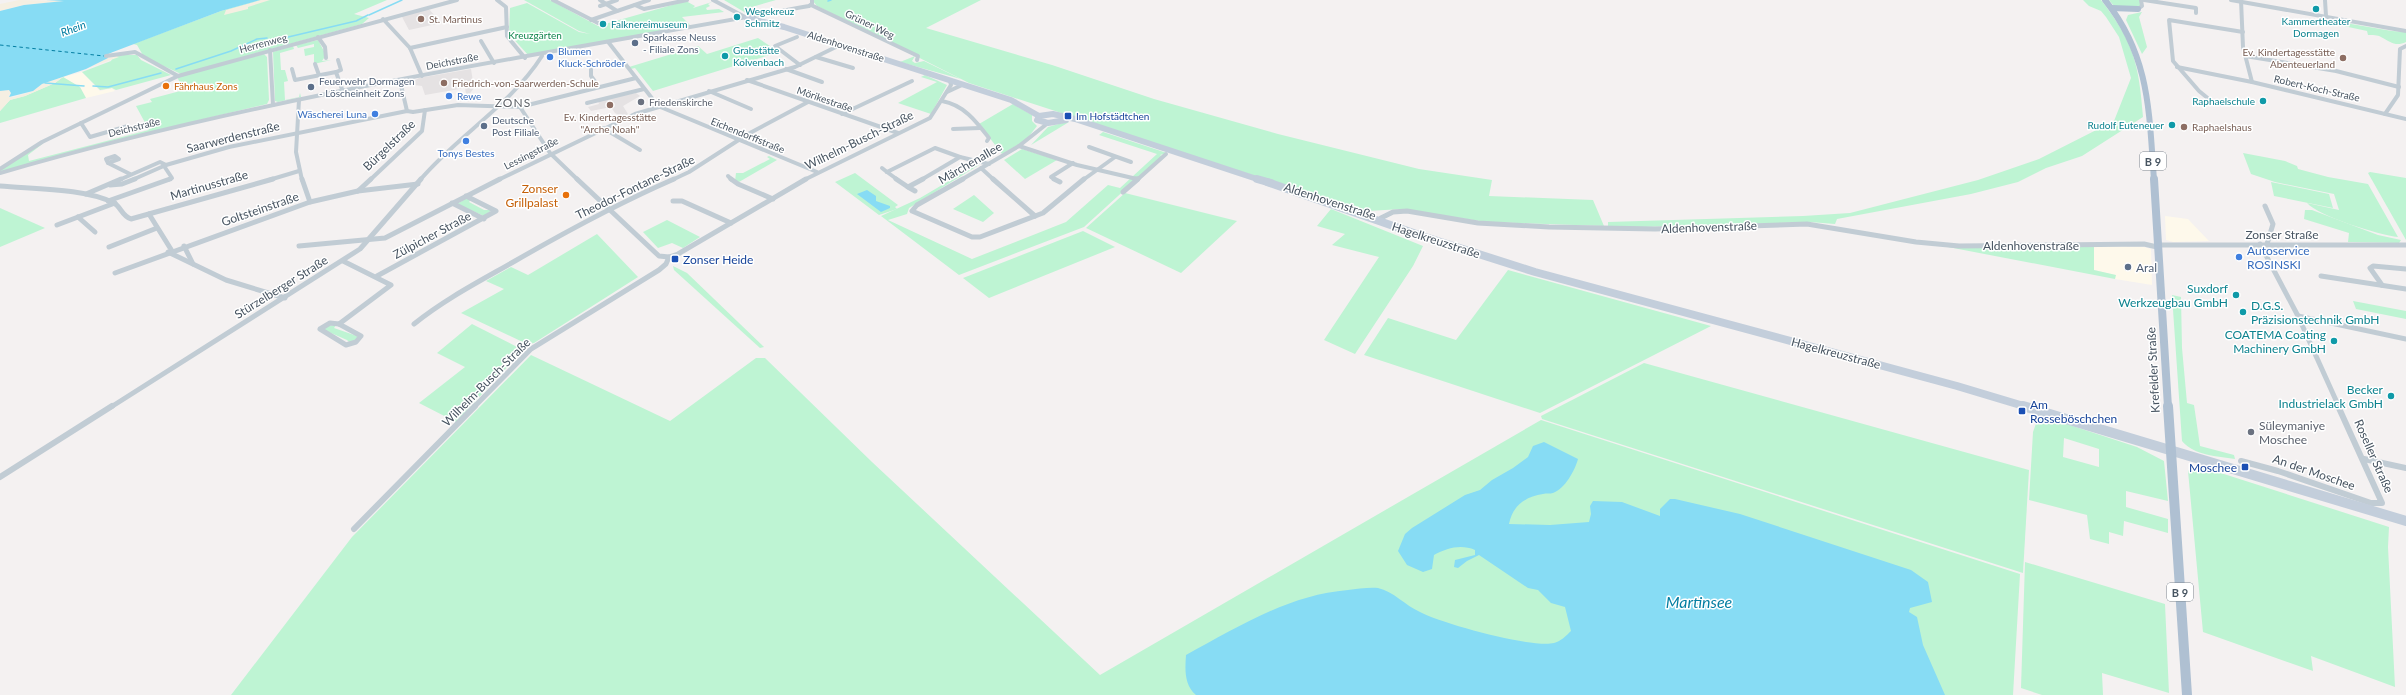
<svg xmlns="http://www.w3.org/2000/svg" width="2406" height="695" font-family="Lato,sans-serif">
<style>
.commercial{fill:#fef9eb}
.education{fill:#e5e2e3}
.green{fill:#bef4d3;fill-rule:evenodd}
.sand{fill:#f5efe2}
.water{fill:#87dcf4}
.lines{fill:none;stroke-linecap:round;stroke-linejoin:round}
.stream{stroke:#87dcf4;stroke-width:1.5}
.ferry{stroke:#037ea2;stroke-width:1;stroke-dasharray:3.5 3;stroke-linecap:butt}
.street-far2{stroke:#c1ccd4;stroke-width:4}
.street-far1{stroke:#c1ccd4;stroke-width:5}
.street{stroke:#c1ccd4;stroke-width:6}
.secondary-far2{stroke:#c3cedb;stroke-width:6}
.secondary-far1{stroke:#c3cedb;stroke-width:8}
.secondary{stroke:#c3cedb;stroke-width:10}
.primary-far2{stroke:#afc0d2;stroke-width:6}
.primary-far1{stroke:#afc0d2;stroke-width:8}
.primary{stroke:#afc0d2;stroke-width:10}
.culture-dot{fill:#0f9aa8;stroke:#fff;stroke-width:1.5}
.education-dot{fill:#8d6e63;stroke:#fff;stroke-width:1.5}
.service-dot{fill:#5c6f8a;stroke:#fff;stroke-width:1.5}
.shop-dot{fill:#3f7fe0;stroke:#fff;stroke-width:1.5}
.food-dot{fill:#e8710a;stroke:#fff;stroke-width:1.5}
.worship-dot{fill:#6b7280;stroke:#fff;stroke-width:1.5}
.transit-dot{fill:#1a4fb4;stroke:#fff;stroke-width:1.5}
.labels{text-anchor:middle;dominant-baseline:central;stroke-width:3;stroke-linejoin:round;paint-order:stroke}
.far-culture-label{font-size:10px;fill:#0d838f;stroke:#fff;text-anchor:start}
.far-education-label{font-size:10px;fill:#785e54;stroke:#fff;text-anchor:start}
.far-street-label{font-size:10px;fill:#475461;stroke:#fff}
.far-park-label{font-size:10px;fill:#0f854c;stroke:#fff}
.far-service-label{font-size:10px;fill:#4e5e75;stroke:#fff;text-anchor:start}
.far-shop-label{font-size:10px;fill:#366cbe;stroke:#fff;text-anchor:start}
.far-food-label{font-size:10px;fill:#c56008;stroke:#fff;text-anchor:start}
.far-worship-label{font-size:10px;fill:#5b616d;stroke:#fff;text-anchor:start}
.far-transit-label{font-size:10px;fill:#164399;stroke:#fff;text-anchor:start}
.far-water-label{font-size:11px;font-style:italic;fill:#037ea2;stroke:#fff}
.shield{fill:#fff;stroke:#7e8790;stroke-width:1}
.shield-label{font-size:11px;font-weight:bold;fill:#475461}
.far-quarter-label{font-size:12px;letter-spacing:1px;fill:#5d6167;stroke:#fff}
.street-label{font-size:12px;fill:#475461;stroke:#fff}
.food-label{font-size:12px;fill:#c56008;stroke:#fff;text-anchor:end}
.shop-label{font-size:12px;fill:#366cbe;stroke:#fff;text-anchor:start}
.transit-label{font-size:12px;fill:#164399;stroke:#fff;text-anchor:start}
.service-label{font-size:12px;fill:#4e5e75;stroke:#fff;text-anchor:start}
.culture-label{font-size:12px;fill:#0d838f;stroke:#fff;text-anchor:end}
.worship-label{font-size:12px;fill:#5b616d;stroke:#fff;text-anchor:start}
.near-water-label{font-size:16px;font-style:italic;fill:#037ea2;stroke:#fff}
</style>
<rect width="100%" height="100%" fill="#f4f1f1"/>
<g class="commercial">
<polygon points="82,72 100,91 112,88 115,91 86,98 80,87 63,77"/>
<polygon points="2165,216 2188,219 2209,241 2173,242 2166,240"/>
<polygon points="2094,246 2144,247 2151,249 2152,285 2115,279 2115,275 2094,270"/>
</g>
<g class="education">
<polygon points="428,8 441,23 409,30 401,15"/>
<polygon points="471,69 474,88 467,97 464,97 466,94 465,88 425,95 422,86 414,85 414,81 419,78"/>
<polygon points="636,93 640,96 623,106 628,114 623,117 615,113 611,107 591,111 588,107 599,104 598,101"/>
</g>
<g class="green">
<polygon points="260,0 387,0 354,14 369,18 362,24 181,74 144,57 137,45 133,44 221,11"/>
<polygon points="524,0 550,0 598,26 686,1 695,6 693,8 712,2 708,4 710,6 706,8 707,10 719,9 724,12 682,17 692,27 529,56 509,34 510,8 527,3 579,32 590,34 579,31"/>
<polygon points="724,0 776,0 745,9 755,15 751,16"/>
<polygon points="812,0 981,0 926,28 1052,65 1154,99 1278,134 1419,169 1492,180 1489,196 1593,200 1604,226 1486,222 1402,209 1368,211 1357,209 969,83 817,6"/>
<path d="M2083 0H2101C2134 42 2139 65 2143 117L2082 156 2046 168 2018 182 1971 194 1837 219 1835 224 1810 222 1608 228V222L1803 216 1850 213 1978 180 2039 159 2114 121 2131 78 2119 37 2106 17 2101 11 2089 6Z"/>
<polygon points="2109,0 2140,0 2141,6 2114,6"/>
<polygon points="2142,12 2139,17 2147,47 2142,54 2126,20 2128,15"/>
<path d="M2334 21 2392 31 2406 32V42C2396 47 2390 42 2381 37 2378 35 2372 35 2368 35L2367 31 2339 25Z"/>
<polygon points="758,38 779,52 653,91 635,68 631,69 629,67 698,46 707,54"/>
<polygon points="318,40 326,55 322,61 331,60 314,64 314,54 305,56 304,49 314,47 314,44 298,48 296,45"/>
<polygon points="293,46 294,49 280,53 281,70 285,70 288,81 284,82 285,100 299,97 300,93 301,97 278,102 275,101 273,52"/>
<polygon points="264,54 267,57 269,100 267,104 116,140 0,173 0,170 45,142 28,155 29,161 149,130 136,106 152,102 150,99 184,90 177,77"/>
<polygon points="114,55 137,55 141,60 171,75 116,90 112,88 100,90 82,72 111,61"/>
<polygon points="915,56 912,61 915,63 924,61 961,79 900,62"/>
<polygon points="925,75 947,85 931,114 898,103 937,82 921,77"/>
<polygon points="63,77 80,87 86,98 0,123 0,111 10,100 25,96 55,83"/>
<polygon points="1013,104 1032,115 1032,121 1037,126 1026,140 1002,154 979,124"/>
<polygon points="1066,122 1069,122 1031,145 1048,127"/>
<polygon points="1103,132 1167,153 1160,155 1162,156 1084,227 959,275 881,216 920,198 971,168 970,167 976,162 979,165 909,208 907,214 888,220 972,259 1066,222 1108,185 1120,188 1157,154 1099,135"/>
<polygon points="1022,149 1057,160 1025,179 1004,160"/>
<path d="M2243 153 2285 161 2297 166 2298 169 2328 177 2368 184 2398 237C2379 235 2318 216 2307 203L2339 210 2334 194 2275 182 2251 174Z"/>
<polygon points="769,156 777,160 739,182 735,181 736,173 743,173 770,159 767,157"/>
<polygon points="2370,172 2406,178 2406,240 2368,173"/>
<polygon points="855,173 898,205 895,207 897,209 879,215 835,182"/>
<polygon points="2271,182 2329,194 2333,208 2274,196"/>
<polygon points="1125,193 1237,221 1181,273 1086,228"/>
<polygon points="974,195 994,213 983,222 953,209"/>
<polygon points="467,198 471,199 469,202 484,210 492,210 484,216 457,204"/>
<polygon points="0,208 45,228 0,247"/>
<polygon points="1331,209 1423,246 1413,266 1355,354 1324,340 1379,257 1332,245 1345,234 1317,226"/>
<polygon points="2305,210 2312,210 2378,235 2401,240 2399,243 2348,242 2349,233 2304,219"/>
<polygon points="667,220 700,237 683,248 672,243 658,248 643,232"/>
<polygon points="1083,231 1115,247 989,298 963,278"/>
<polygon points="597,234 638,277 534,343 527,344 461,313 504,289 486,281 511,267 528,275"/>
<polygon points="2094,246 2094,270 2116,275 2115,279 1948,247"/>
<polygon points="673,266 687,273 764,347 760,348 674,270"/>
<polygon points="1508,270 1711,326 1540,413 1364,355 1388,318 1456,340"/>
<path d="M2172 295 2181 297 2182 348 2187 403 2194 405 2200 446 2234 455 2235 459C2217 456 2195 456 2182 441Z"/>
<polygon points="2353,301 2406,311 2406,319 2356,309"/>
<polygon points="472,324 523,350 456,422 419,403 465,367 437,353"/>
<polygon points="336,325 334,328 357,336 359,339 349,342 347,340 324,330 326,326"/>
<polygon points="531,355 670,421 756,358 765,358 872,462 1100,675 1541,420 2020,574 2013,695 231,695 352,537"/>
<polygon points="1644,363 2029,470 2023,573 1542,419 1541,416"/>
<path d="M2039 415 2137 447 2164 461 2168 501 2126 491V507L2168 519V533L2124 521 2123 536 2109 532V544L2090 539 2087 515 2029 500 2033 432ZM2064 438 2099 449V467L2063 457Z"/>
<polygon points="2193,467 2202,467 2389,527 2388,547 2395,687 2311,656 2313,671 2203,632 2188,471"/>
<polygon points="2025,562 2165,604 2169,693 2102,673 2103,695 2042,695 2021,688"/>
</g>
<g class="sand">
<polygon points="19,0 65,1 24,5 0,11 0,4"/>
<polygon points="261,0 270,0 248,7 248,9 224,15 226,10"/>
<polygon points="114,55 119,57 63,77 55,83 25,96 10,100 0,111 0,91 9,90 11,93 8,96 14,97 33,91 42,84 86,69"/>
</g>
<g class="water">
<polygon points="46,0 260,0 221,11 113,52 106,55 108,58 86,69 42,84 33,91 9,97 11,93 9,90 0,91 0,11 24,5 64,1"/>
<polygon points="867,190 876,196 876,201 890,206 890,208 881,212 857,194"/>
<path d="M1544 442 1578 459C1575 470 1565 489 1553 493 1550 494 1546 493 1543 494 1525 497 1513 505 1509 524L1550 525 1589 522 1591 514 1590 506 1593 501 1622 502 1660 516V509L1670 499H1675L1740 514 1911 570 1928 582 1932 602 1910 608 1909 612 1917 617 1923 645 1945 695H1196C1184 685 1185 669 1186 655 1238 627 1288 595 1348 590 1357 589 1369 587 1378 588 1393 591 1406 606 1420 612 1443 624 1530 648 1554 643 1560 642 1567 635 1571 631L1565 607 1551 603 1538 590 1528 588 1479 555 1467 561 1458 568 1454 567 1455 560 1475 555V550C1461 544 1447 548 1434 555L1432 569 1423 572 1407 565 1398 551 1405 534 1412 528 1465 495 1480 490 1492 480 1513 468 1528 457 1533 446Z"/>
</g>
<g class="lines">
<g class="stream">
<polyline points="828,1 831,0"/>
<polyline points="369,15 402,0"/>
<polyline points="284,38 356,21 368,15"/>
<polyline points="176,69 231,51 257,39 267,38"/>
<polyline points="45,83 84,86"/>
<polyline points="93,86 108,87 161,73"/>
</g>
<polyline class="ferry" points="0,45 104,56"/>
<g class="street-far2">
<polyline points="497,0 506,7 507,36 525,58"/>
<polyline points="553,0 598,23"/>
<polyline points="600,0 617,11"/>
<polyline points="713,0 745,17"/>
<polyline points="2144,0 2196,8 2196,13"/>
<polyline points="2231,0 2406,31"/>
<polyline points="2241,0 2243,47 2252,82"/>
<polyline points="2325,0 2326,16"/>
<polyline points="635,5 644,9 687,0"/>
<polyline points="811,5 918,56 917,60"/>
<polyline points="600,6 617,0"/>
<polyline points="2138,9 2142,6 2141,0"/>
<polyline points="383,19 410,48 422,76"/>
<polyline points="591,20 649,0"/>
<polyline points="318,37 325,47 326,58"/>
<polyline points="797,37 775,46 800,65"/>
<polyline points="481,41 494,63"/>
<polyline points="609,43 658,106 817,172"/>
<polyline points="410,48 507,27"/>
<polyline points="270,50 273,105"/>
<polyline points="106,56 135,52 178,76"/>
<polyline points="2245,56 2336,71 2399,87"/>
<polyline points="816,57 853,68"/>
<polyline points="315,64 319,75"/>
<polyline points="591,66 591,76 599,87"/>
<polyline points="2177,67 2252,82 2406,119"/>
<polyline points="292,69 295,80 336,72 343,92"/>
<polyline points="786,69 822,82"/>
<polyline points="336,72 341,70 338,60"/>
<polyline points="747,80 898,133"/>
<polyline points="400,81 407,111"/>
<polyline points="709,91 751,109"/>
<polyline points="947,92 962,85"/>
<polyline points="299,100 296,152 302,180"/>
<polyline points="2210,100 2199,91 2173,61 2169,20 2243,32"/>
<path d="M942 101C964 105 976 121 989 138L987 141"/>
<polyline points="587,103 644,89"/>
<polyline points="520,107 550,153 578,180"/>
<polyline points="842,114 912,81"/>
<polyline points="2385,114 2398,95 2400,49 2406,46"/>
<polyline points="81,123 90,137 128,126"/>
<polyline points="603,128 640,150"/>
<polyline points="953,129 980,128"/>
<polyline points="1019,146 1077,165 1137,179"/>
<polyline points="1089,147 1131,162"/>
<polygon points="115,156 119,159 108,163 106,159"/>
<polyline points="960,157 989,164"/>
<polyline points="108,163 130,174"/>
<polyline points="164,166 172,178 168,180"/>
<polyline points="882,168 887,172"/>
<polyline points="981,168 994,180"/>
<polyline points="0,169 42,142 178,76 457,0"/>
<polyline points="887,172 898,180"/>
<polyline points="887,172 935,148 960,157 921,180"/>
<path d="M0 173C264 96 538 55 809 6L812 4V0"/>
<polyline points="728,176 732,180"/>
<polyline points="119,180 160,162 166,165 229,147 407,111 413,112 458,105 520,107 636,78"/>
<polyline points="132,180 166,165"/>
<polyline points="269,180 299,171"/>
<polyline points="370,180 422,131 425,110"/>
<path d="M420 180C458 135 510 106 542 56"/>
<polyline points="498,180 635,114 795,67 840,45"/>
<polyline points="672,180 689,172 748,134 808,102"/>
<polyline points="804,180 930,118 951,85 950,81"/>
<polyline points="961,180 1019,146 1048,123"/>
<polyline points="1056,180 1051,177 1073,163"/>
<polyline points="1083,180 1115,157"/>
<polyline points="1137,180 1166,154"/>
</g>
<g class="street-far1">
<polyline points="302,179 310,202"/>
<polyline points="577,179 659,256 669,257 678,254 806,179"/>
<polyline points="731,179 738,184 773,199"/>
<polyline points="896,179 908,187 923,179"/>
<polyline points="963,179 917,205 912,211 972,237 980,237 1043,213 1084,179"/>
<polyline points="993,179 1035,216"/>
<polyline points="1054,179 1060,182"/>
<polyline points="1135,179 1137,179"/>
<polyline points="110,185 122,184 135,179"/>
<path d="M0 186C32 189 86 188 114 203 121 207 122 216 131 219L273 179"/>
<polyline points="908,187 915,191"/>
<polyline points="358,191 371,179"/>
<polyline points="1123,192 1138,179"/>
<polyline points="86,194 121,179"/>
<polyline points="108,201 170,179"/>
<polyline points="673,201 682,201 731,223"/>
<polyline points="452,203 484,219"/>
<polyline points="2265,206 2273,224 2267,244"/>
<polyline points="149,214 172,251"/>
<polyline points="78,217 95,232"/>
<polyline points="1381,218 1393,212 1407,211 1478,223 1549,227 1655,229 1807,224 1916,242 1959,246 2144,244 2157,247"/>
<polyline points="57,225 115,203"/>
<polyline points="2260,244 2298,316 2339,407"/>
<polyline points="2157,245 2406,245"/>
<polyline points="184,246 193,264"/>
<polyline points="299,246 385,238 500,179"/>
<polyline points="109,247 157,228"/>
<polyline points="168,252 226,280 285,298"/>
<polyline points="115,273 310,202 358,191 418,184"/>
<polyline points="377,276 496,211 466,196"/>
<polyline points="2321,276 2406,289"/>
<polyline points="2382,285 2370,268 2373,266 2406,269"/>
<polyline points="2298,316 2406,339"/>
<polygon points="330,323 339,324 361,336 356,342 346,345 320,329"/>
<polyline points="339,324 391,285 343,261"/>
<path d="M414 324C445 299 480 281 515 261 567 231 619 203 674 179"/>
<polyline points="111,407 360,249 421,179"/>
<polyline points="474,407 531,349 659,270 666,264 669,257"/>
</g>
<g class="street">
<polyline points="2364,459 2406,468"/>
<polyline points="2241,461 2278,471 2371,503 2382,503 2338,406"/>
<polyline points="0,477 112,406"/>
<polyline points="354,529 475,406"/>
</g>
<g class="secondary-far2">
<polyline points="747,18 784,27 1011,100 1039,116"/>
<polyline points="1039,116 1053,114 1075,119 1260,180"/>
<polyline points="1039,116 1037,120 1048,123 1066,120"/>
</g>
<g class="secondary-far1">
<polyline points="1257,179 1271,183"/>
<polyline points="1267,182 1422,236 1535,272 1957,386 2027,407"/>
</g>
<polyline class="secondary" points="2023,406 2406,521"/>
<g class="primary-far2">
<path d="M2105 0C2150 56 2149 112 2154 180"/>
<polyline points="2112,8 2138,9"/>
</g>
<polyline class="primary-far1" points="2154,179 2168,407"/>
<polyline class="primary" points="2168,406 2187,695"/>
</g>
<g class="culture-dot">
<circle cx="2316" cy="9" r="4"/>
<circle cx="737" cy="17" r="4"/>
<circle cx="603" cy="24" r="4"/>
<circle cx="725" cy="56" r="4"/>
<circle cx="2263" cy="101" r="4"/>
<circle cx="2172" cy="125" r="4"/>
<circle cx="2236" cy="295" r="4"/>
<circle cx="2243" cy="312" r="4"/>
<circle cx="2334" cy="341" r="4"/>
<circle cx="2391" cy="396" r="4"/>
</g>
<g class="education-dot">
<circle cx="421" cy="19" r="4"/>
<circle cx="2343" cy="58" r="4"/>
<circle cx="444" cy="83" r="4"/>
<circle cx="610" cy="105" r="4"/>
<circle cx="2184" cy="127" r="4"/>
</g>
<g class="service-dot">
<circle cx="635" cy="43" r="4"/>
<circle cx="311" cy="87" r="4"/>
<circle cx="484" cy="126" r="4"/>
<circle cx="2128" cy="267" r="4"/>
</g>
<g class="shop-dot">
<circle cx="550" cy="57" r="4"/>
<circle cx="449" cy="96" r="4"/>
<circle cx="375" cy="114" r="4"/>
<circle cx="466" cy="141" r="4"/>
<circle cx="2239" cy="257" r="4"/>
</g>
<g class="food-dot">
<circle cx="166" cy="86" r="4"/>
<circle cx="566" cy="195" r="4"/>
</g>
<g class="worship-dot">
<circle cx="641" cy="102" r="4"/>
<circle cx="2251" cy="432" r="4"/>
</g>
<g class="transit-dot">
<rect x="1064" y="112" width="8" height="8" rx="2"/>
<rect x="671" y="255" width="8" height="8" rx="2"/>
<rect x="2018" y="407" width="8" height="8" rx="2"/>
<rect x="2241" y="463" width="8" height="8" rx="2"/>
</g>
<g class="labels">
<g class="far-culture-label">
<text x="745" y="11">Wegekreuz<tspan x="745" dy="12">Schmitz</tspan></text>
<text x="2316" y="21" text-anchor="middle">Kammertheater<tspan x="2316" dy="12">Dormagen</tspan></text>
<text x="611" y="24">Falknereimuseum</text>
<text x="733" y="50">Grabstätte<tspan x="733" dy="12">Kolvenbach</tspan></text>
<text x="2255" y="101" text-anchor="end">Raphaelschule</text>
<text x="2164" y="125" text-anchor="end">Rudolf Euteneuer</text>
</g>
<g class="far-education-label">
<text x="429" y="19">St. Martinus</text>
<text x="2335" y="52" text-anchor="end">Ev. Kindertagesstätte<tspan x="2335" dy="12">Abenteuerland</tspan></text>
<text x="452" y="83">Friedrich-von-Saarwerden-Schule</text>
<text x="610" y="117" text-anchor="middle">Ev. Kindertagesstätte<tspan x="610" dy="12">"Arche Noah"</tspan></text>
<text x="2192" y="127">Raphaelshaus</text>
</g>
<g class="far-street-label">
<text transform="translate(870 24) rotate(26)">Grüner Weg</text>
<text transform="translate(263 43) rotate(-15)">Herrenweg</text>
<text transform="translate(846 46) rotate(18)">Aldenhovenstraße</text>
<text transform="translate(452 61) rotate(-11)">Deichstraße</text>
<text transform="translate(2317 88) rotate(13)">Robert-Koch-Straße</text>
<text transform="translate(825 99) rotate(19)">Mörikestraße</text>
<text transform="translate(134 127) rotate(-14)">Deichstraße</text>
<text transform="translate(748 135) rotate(22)">Eichendorffstraße</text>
<text transform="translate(531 153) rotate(-27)">Lessingstraße</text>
</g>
<g class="far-park-label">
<text x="535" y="35">Kreuzgärten</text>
</g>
<g class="far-service-label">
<text x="643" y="37">Sparkasse Neuss<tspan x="643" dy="12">- Filiale Zons</tspan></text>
<text x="319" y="81">Feuerwehr Dormagen<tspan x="319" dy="12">- Löscheinheit Zons</tspan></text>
<text x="492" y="120">Deutsche<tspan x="492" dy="12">Post Filiale</tspan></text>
</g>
<g class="far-shop-label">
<text x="558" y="51">Blumen<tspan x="558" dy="12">Kluck-Schröder</tspan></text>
<text x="457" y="96">Rewe</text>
<text x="367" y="114" text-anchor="end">Wäscherei Luna</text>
<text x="466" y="153" text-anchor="middle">Tonys Bestes</text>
</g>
<g class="far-food-label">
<text x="174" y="86">Fährhaus Zons</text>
</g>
<g class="far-worship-label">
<text x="649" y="102">Friedenskirche</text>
</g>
<g class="far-transit-label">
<text x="1076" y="116">Im Hofstädtchen</text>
</g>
<g class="far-water-label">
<text transform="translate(73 28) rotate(-21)">Rhein</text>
</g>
<g class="shield">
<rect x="2140" y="152" width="26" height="18" rx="3"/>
<rect x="2167" y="583" width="26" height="18" rx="3"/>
</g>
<g class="shield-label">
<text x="2153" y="161">B 9</text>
<text x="2180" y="592">B 9</text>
</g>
<g class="far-quarter-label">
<text x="513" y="102">ZONS</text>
</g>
<g class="street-label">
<text transform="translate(233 137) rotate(-14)">Saarwerdenstraße</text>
<text transform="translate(859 140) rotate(-26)">Wilhelm-Busch-Straße</text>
<text transform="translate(389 145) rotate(-44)">Bürgelstraße</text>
<text transform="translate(970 163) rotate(-30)">Märchenallee</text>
<text transform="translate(209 185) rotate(-16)">Martinusstraße</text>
<text transform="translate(635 187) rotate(-26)">Theodor-Fontane-Straße</text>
<text transform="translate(1330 201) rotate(18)">Aldenhovenstraße</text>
<text transform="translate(260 209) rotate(-19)">Goltsteinstraße</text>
<text transform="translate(1709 227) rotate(-2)">Aldenhovenstraße</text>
<text x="2282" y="234">Zonser Straße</text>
<text transform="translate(432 235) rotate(-28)">Zülpicher Straße</text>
<text transform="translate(1436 240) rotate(18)">Hagelkreuzstraße</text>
<text x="2031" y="245">Aldenhovenstraße</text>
<text transform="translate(281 287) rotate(-32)">Stürzelberger Straße</text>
<text transform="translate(1836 353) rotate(15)">Hagelkreuzstraße</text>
<text transform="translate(2153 370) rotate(-93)">Krefelder Straße</text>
<text transform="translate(486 382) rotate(-45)">Wilhelm-Busch-Straße</text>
<text transform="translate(2374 456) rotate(66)">Roseller Straße</text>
<text transform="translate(2314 472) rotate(19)">An der Moschee</text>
</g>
<g class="food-label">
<text x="558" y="188">Zonser<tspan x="558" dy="14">Grillpalast</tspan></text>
</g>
<g class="shop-label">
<text x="2247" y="250">Autoservice<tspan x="2247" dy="14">ROSINSKI</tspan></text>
</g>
<g class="transit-label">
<text x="683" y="259">Zonser Heide</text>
<text x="2030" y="404">Am<tspan x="2030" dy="14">Rosseböschchen</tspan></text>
<text x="2237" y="467" text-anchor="end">Moschee</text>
</g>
<g class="service-label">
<text x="2136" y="267">Aral</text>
</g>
<g class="culture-label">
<text x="2228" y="288">Suxdorf<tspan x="2228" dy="14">Werkzeugbau GmbH</tspan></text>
<text x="2251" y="305" text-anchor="start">D.G.S.<tspan x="2251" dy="14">Präzisionstechnik GmbH</tspan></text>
<text x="2326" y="334">COATEMA Coating<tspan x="2326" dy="14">Machinery GmbH</tspan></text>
<text x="2383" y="389">Becker<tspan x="2383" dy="14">Industrielack GmbH</tspan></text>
</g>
<g class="worship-label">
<text x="2259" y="425">Süleymaniye<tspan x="2259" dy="14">Moschee</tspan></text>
</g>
<g class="near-water-label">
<text x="1699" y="601">Martinsee</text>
</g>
</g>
</svg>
